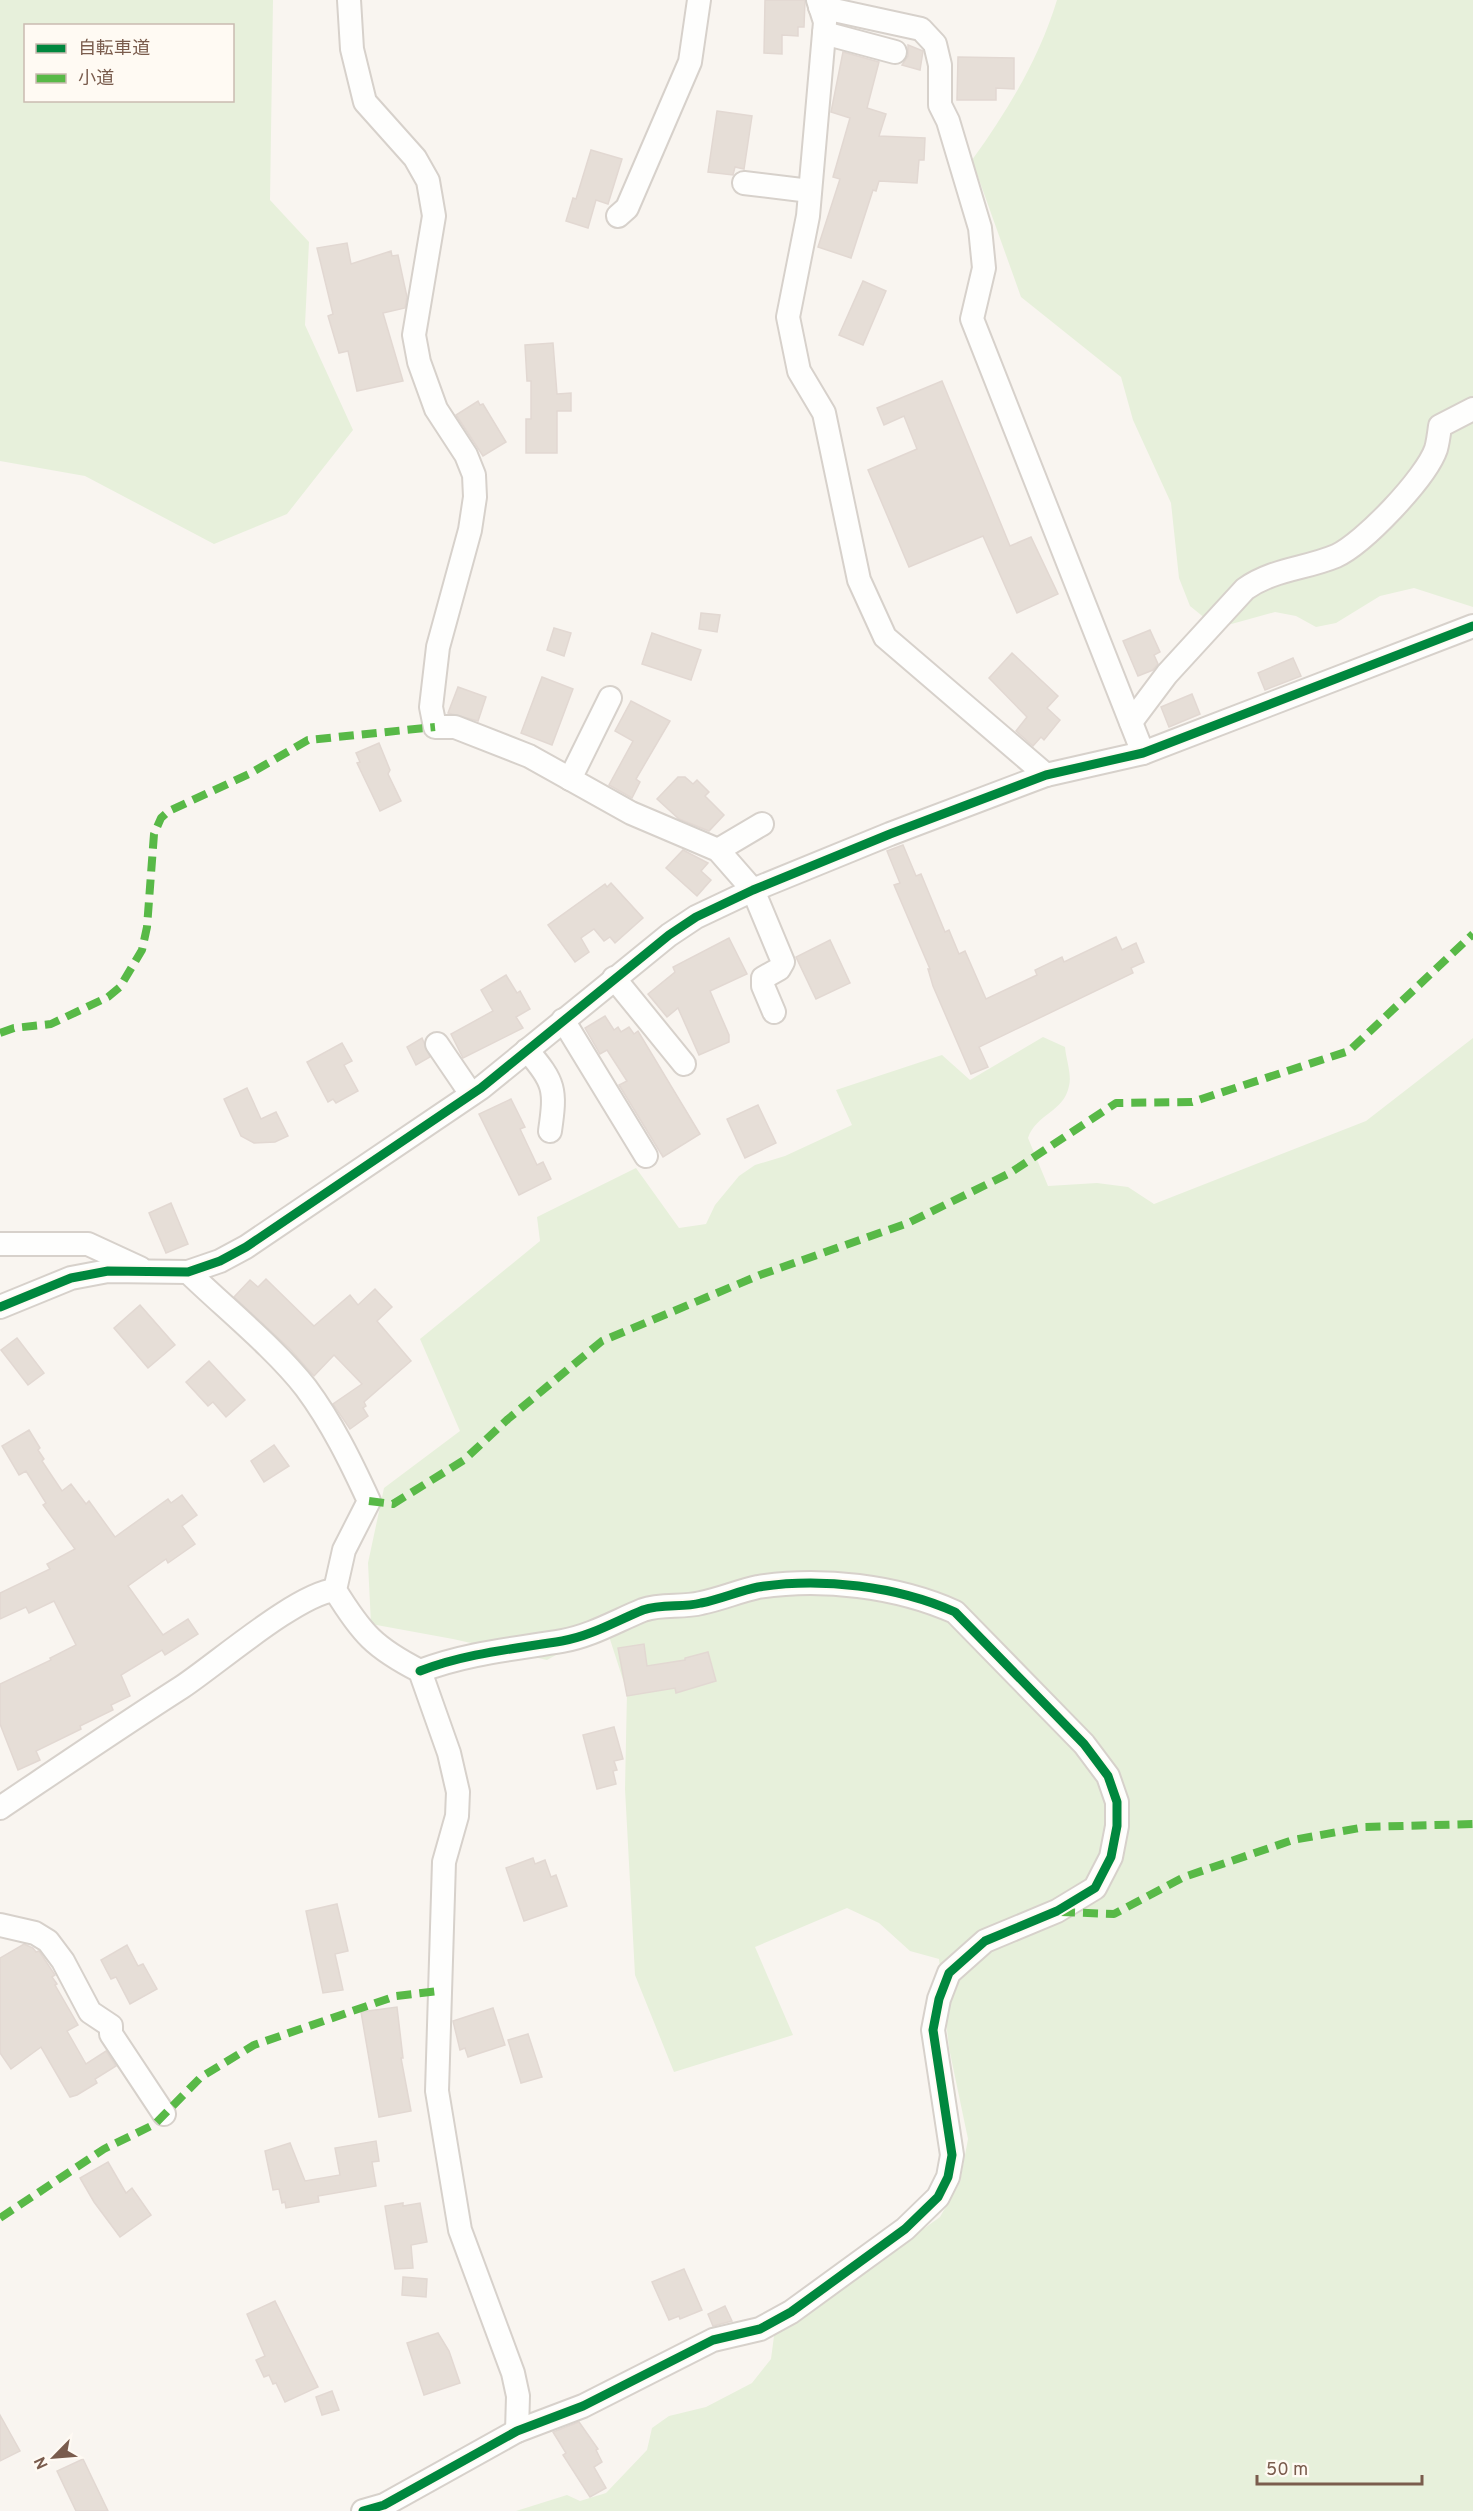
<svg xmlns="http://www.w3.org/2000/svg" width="1473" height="2511" font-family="Overpass,'Noto Sans JP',sans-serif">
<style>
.green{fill:#e7f0db;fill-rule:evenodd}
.building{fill:#e6ded7;stroke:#e2d8d2;stroke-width:1.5}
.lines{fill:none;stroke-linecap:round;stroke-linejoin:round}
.minor-casing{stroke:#d7d1cb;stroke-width:26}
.minor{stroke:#fefefd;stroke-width:22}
.quiet{stroke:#58b947;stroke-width:8;stroke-dasharray:15 8;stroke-linecap:butt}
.cycleway-casing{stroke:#fffaf3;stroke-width:13}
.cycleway{stroke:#00873e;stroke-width:9}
</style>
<rect width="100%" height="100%" fill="#f9f5f0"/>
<g class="green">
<path d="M0 0H273L270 200 309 242 305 325 353 430 287 514 214 544 85 476 0 461ZM26 26H232V100H26Z"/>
<path d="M1057 0H1473V607L1414 588 1380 596 1336 623 1316 627 1296 616 1275 612 1217 628 1190 606 1179 578 1171 503 1133 420 1121 377 1021 297 972 160C1008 110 1039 59 1057 0Z"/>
<path d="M1043 1037 1065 1047C1066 1059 1072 1075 1069 1086 1064 1112 1036 1114 1028 1138L1048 1186 1097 1183 1128 1187 1154 1204 1366 1121 1473 1038V2511H516L567 2495 580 2501 606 2493 647 2450 652 2428 669 2416 706 2407 752 2383 771 2359 774 2336 940 2217 960 2182 968 2139 949 2048 939 1959 910 1951 879 1923 847 1908 755 1947 793 2035 674 2072 635 1975 625 1789 627 1692 606 1627 547 1660 453 1639 371 1624 368 1563 384 1488 460 1431 420 1339 540 1241 537 1217 636 1168 679 1228 706 1224 715 1205 739 1176 755 1165 785 1156 852 1125 836 1090 942 1055 970 1080Z"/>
</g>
<g class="building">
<polygon points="765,0 805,0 804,27 798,27 798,36 782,35 782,54 764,53"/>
<polygon points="908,45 923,51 920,70 902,65 908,56"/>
<polygon points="843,52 879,62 867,108 886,114 879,136 925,138 924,160 919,160 917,183 879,181 876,191 873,190 851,258 818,247 840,179 833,177 850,118 831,112"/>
<polygon points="958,57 1014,58 1014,89 996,88 996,100 957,100"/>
<polygon points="717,111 752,116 744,169 735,167 733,175 708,172"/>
<polygon points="591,150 622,159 608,204 596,200 588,228 566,221 573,198 576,199"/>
<polygon points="347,243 351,264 391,251 392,256 398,255 407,297 405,308 383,313 403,381 357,391 348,351 339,353 328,316 333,314 317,248"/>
<polygon points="863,281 886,291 863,345 839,335"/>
<polygon points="553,343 557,394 571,393 571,411 557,411 557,453 526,453 526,419 531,419 531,381 527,381 525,345"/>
<polygon points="942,381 1010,546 1031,537 1058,594 1017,613 983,536 909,567 868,470 917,449 904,416 884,425 877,408"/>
<polygon points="478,401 480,405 483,404 506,442 483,456 456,415"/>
<polygon points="701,613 720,615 717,632 699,629"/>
<polygon points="554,628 571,633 564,656 547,650"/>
<polygon points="1150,630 1160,652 1154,655 1158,664 1153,670 1138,676 1123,641"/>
<polygon points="652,633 701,650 691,680 642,664"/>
<polygon points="1012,653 1058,696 1047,708 1060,720 1044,740 1041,737 1033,746 1016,731 1027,717 989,678"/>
<polygon points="1293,658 1301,676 1265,690 1258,673"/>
<polygon points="542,677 573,689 552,745 521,733"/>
<polygon points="458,687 486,697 478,721 448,713"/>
<polygon points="1192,694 1200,714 1169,727 1161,707"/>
<polygon points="631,701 670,721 636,779 640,782 632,798 609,785 633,741 615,731"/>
<polygon points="379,743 390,770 388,774 401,801 380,811 357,763 360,762 356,753"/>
<polygon points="678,777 685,777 693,784 697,780 709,792 705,796 724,815 709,831 679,819 657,799"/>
<polygon points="903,845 916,876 921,874 945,932 949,930 959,954 965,951 986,999 1037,975 1035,970 1062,957 1064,962 1116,937 1122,950 1136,943 1144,962 1131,968 1133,973 979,1047 988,1067 971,1074 933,986 928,969 930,969 894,885 900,883 887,851"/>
<polygon points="683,850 708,863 701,871 711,880 697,896 666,868"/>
<polygon points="611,883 643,918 615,943 610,937 604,941 594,929 581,938 589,952 575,962 548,925 605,884 607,887"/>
<polygon points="729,938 747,974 710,991 729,1035 729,1042 699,1055 678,1008 667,1017 648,994 675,972 673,967"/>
<polygon points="830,940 850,983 816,999 796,957"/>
<polygon points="506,975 517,993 520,991 530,1009 516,1017 523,1028 463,1058 451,1034 493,1011 481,990"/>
<polygon points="605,1016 614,1030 618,1027 621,1032 629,1027 634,1034 638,1031 700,1134 663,1157 619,1085 627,1081 607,1050 600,1054 585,1028"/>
<polygon points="422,1038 430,1057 416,1065 407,1047"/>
<polygon points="342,1043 352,1061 344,1065 358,1091 336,1103 333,1099 328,1102 307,1062"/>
<polygon points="247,1088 261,1119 276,1112 288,1136 275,1142 254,1143 241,1136 224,1099"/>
<polygon points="511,1099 525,1127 520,1129 537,1165 543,1162 551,1179 519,1195 479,1114"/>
<polygon points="758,1105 776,1143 745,1158 727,1119"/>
<polygon points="171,1203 188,1244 166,1253 149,1213"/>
<polygon points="266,1279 314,1326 350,1295 358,1305 375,1289 392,1307 377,1321 411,1361 364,1402 366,1406 363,1408 368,1416 350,1429 333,1404 362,1384 334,1355 314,1376 290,1349 234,1297 250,1280 258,1287"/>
<polygon points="140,1305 175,1345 148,1368 114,1328"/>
<polygon points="17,1338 44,1373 28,1385 1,1350"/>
<polygon points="209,1361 245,1400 226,1417 213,1402 208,1406 186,1382"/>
<polygon points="29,1430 40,1448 38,1450 44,1459 42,1461 62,1491 71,1484 86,1504 89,1501 115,1537 168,1499 171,1503 182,1495 197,1515 182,1526 195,1544 168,1563 166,1559 128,1586 163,1635 188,1619 198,1634 165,1655 162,1650 121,1675 130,1696 111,1705 113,1710 80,1726 81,1729 36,1751 40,1760 18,1770 0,1724 0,1684 51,1660 50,1658 76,1645 54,1601 29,1613 26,1607 0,1619 0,1593 50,1569 47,1564 75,1549 43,1505 46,1503 26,1471 19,1475 2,1446"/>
<polygon points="274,1445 289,1466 264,1482 251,1461"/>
<polygon points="644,1644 647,1666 685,1660 685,1658 708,1652 716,1681 676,1693 675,1688 627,1696 618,1648"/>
<polygon points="614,1727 623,1759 614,1761 617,1770 613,1771 616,1784 597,1789 583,1735"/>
<polygon points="533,1858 535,1864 545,1860 551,1877 556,1875 567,1906 524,1921 506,1868"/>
<polygon points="337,1904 348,1951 335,1954 343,1990 323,1993 306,1911"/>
<polygon points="24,1944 33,1948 36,1952 39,1951 55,1975 52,1977 57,1984 55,1985 78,2025 67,2031 86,2064 106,2051 116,2066 95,2079 97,2083 77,2095 70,2097 41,2047 11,2069 0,2053 0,1958"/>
<polygon points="127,1945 138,1966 143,1964 157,1989 130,2004 116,1977 111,1979 101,1960"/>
<polygon points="397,2007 403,2058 401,2058 411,2111 379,2117 361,2012"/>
<polygon points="493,2008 505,2045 468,2057 465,2048 460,2050 453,2021"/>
<polygon points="528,2034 542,2077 521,2083 508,2040"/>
<polygon points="376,2141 379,2161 372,2162 376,2186 318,2196 319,2202 286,2208 285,2202 282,2203 279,2189 273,2190 265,2151 290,2143 305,2181 340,2175 335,2148"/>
<polygon points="108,2162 126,2193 132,2188 151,2215 120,2237 94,2202 80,2178"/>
<polygon points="403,2203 403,2206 420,2203 427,2242 411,2245 413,2268 395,2269 385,2206"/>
<polygon points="684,2269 702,2310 680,2319 679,2316 669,2320 652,2282"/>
<polygon points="403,2277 427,2279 426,2297 402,2295"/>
<polygon points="275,2301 318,2387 285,2402 276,2383 273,2384 269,2375 264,2377 256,2360 265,2356 247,2314"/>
<polygon points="725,2306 732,2321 713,2326 708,2314"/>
<polygon points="438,2333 449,2351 460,2383 424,2395 407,2343"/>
<polygon points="332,2391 339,2410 322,2415 316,2397"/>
<polygon points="0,2415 20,2451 0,2461"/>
<polygon points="579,2422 598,2449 596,2450 602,2462 594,2467 606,2488 590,2497 563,2455 566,2453 553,2432"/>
<polygon points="83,2459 108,2511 76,2511 57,2471"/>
</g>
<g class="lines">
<g class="minor-casing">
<g id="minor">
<polyline points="349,0 352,49 365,102 415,158 428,181 434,216 414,335 419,362 436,409 466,455 474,475 475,497 470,530 438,647 431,707 435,727 455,727 529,756 631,813 718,850 753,890 783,962 779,969 763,978 763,986 774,1012"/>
<polyline points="818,0 825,22 808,216 788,317 799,371 824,413 859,580 885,637 1046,775"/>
<polyline points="820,7 921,29 935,44 940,65 940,105 948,121 980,228 984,268 972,319 1143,753"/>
<polyline points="824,33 895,52"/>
<polyline points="744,183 810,191"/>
<polyline points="618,216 627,208 690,62 699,0"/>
<path d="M1131 722 1167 674 1245 589C1273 569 1305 569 1336 556 1364 543 1426 478 1436 449 1438 442 1439 434 1440 426L1473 409"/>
<polyline points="570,779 610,698"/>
<polyline points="718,850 762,824"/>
<polyline points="614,978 684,1064"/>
<polyline points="563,1020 646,1156"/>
<polyline points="437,1044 471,1094"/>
<path d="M527 1050C555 1083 556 1089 550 1131"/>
<polyline points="0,1244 88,1244 140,1268"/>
<path d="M188 1272C224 1307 276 1349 306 1388 332 1423 351 1462 369 1501L344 1550 335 1590C362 1634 375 1648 420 1671L449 1753 458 1792 457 1816 444 1862 437 2091 460 2230 513 2373 518 2396 517 2431"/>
<polyline points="0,1307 71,1278 108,1271 188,1272 220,1261 246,1247 481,1088 669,935 696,917 753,890 890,834 1046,775 1143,753 1473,626"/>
<path d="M0 1808C61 1767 121 1726 182 1687 218 1663 297 1594 335 1590"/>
<polyline points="0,1925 35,1933 48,1941 63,1961 90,2012 111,2026 111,2034 164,2114"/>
<path d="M363 2511 384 2505 517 2431 583 2406 713 2340 760 2329 791 2312 905 2229 938 2197 948 2177 952 2155 933 2030 939 1999 949 1973 985 1941 1057 1911 1095 1888 1111 1857 1117 1826V1802L1108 1776 1084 1744 955 1612C897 1586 821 1577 758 1587 739 1591 721 1599 701 1603 682 1608 662 1603 643 1610 616 1621 591 1636 562 1641 514 1649 467 1653 420 1671"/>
</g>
</g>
<use href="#minor" class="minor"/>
<g class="quiet">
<polyline points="0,1033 14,1028 51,1024 108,997 120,987 142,950 147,927 154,834 161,818 169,811 249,774 308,740 435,727"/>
<polyline points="369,1501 393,1504 464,1460 508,1419 602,1341 760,1275 908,1223 1010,1173 1116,1103 1192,1102 1349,1051 1473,934"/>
<polyline points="1060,1912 1114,1914 1184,1877 1293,1840 1365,1827 1473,1824"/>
<polyline points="0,2218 104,2149 155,2124 201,2077 254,2045 396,1996 439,1991"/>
</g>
<g class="cycleway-casing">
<g id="cycleway">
<polyline points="0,1307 71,1278 108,1271 188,1272 220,1261 246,1247 481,1088 669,935 696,917 753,890 890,834 1046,775 1143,753 1473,626"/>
<path d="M363 2511 384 2505 517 2431 583 2406 713 2340 760 2329 791 2312 905 2229 938 2197 948 2177 952 2155 933 2030 939 1999 949 1973 985 1941 1057 1911 1095 1888 1111 1857 1117 1826V1802L1108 1776 1084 1744 955 1612C897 1586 821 1577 758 1587 739 1591 721 1599 701 1603 682 1608 662 1603 643 1610 616 1621 591 1636 562 1641 514 1649 467 1653 420 1671"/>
</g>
</g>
<use href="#cycleway" class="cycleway"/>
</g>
<rect x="24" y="24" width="210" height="78" fill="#fffaf3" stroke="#cabbb1" stroke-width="1.5"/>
<rect x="36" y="44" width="30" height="9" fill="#00873e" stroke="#cabbb1" stroke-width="1.5"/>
<text x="78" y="54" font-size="18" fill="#7a5c4d">自転車道</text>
<rect x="36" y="74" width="30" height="9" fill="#58b947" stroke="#cabbb1" stroke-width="1.5"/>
<text x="78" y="84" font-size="18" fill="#7a5c4d">小道</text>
<g transform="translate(54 2457) rotate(245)" stroke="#fffaf3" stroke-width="4.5" paint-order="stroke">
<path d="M0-4.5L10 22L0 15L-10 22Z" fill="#7a5c4d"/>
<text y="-9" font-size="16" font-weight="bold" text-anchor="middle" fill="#7a5c4d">N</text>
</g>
<path d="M1257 2475v9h165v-9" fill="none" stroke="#7a5c4d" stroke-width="3"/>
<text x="1266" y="2475" font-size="18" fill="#7a5c4d" stroke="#fffaf3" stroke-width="4.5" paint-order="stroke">50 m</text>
</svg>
